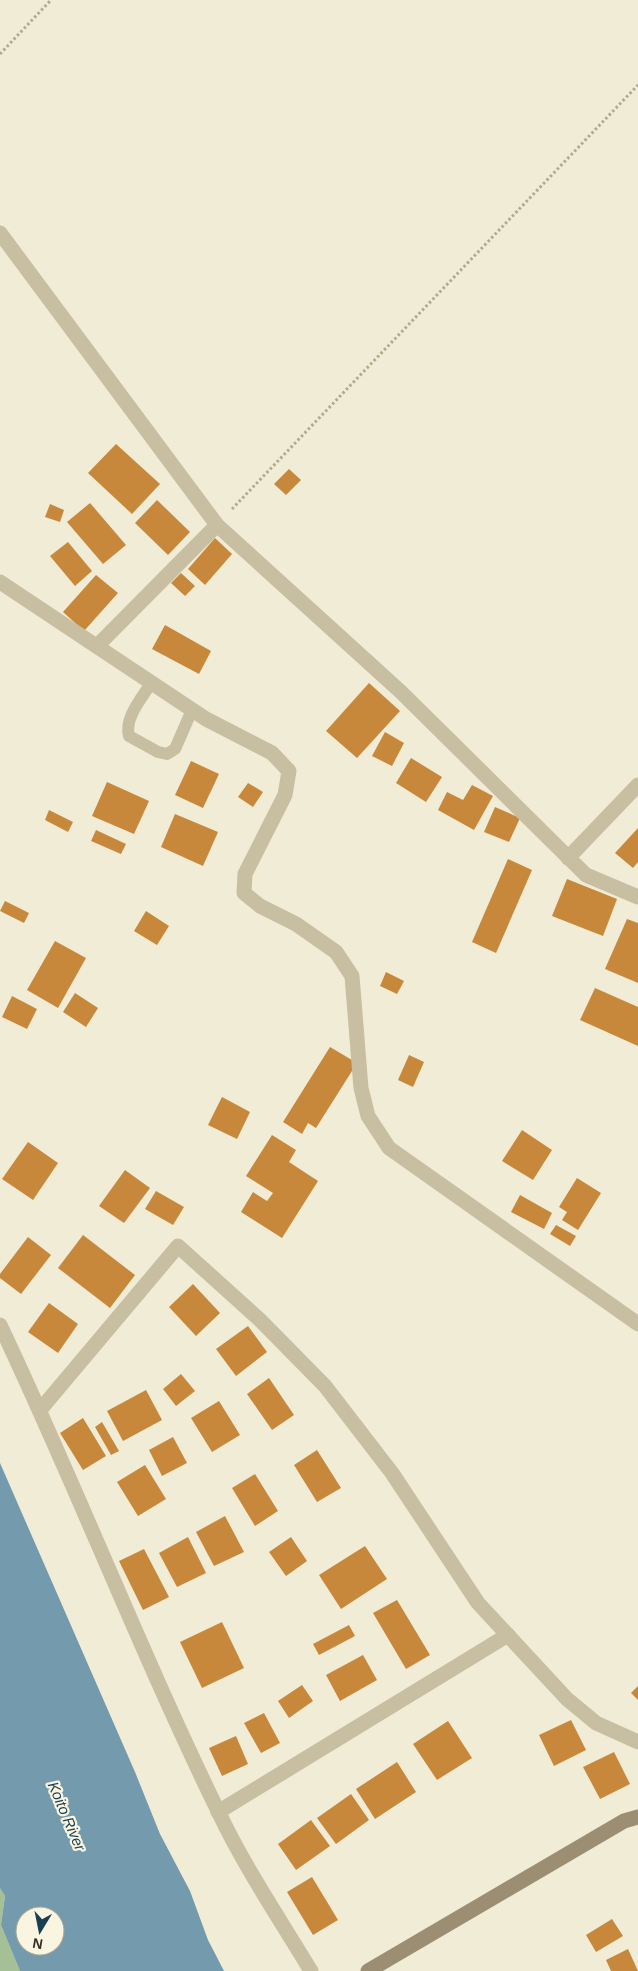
<svg xmlns="http://www.w3.org/2000/svg" width="638" height="1971" font-family="Arial,sans-serif">
<style>
.green{fill:#a5bf96}
.water{fill:#749aae;fill-rule:evenodd}
.building{fill:#c8883c}
.lines{fill:none;stroke-linecap:round;stroke-linejoin:round}
.path{stroke:#b4a98c;stroke-width:3;stroke-dasharray:2.5 2.5;stroke-linecap:butt}
.lane{stroke:#c8bfa2;stroke-width:12}
.street{stroke:#c8bfa2;stroke-width:15}
.secondary{stroke:#9c8e73;stroke-width:15}
.labels{text-anchor:middle;dominant-baseline:central;stroke-width:4.5;stroke-linejoin:round;paint-order:stroke}
.water-label{font-size:15px;font-style:italic;fill:#1a3f54;stroke:#f9f5e1}
</style>
<rect width="100%" height="100%" fill="#f1ecd5"/>
<polygon class="green" points="0,1888 5,1896 1,1925 20,1971 0,1971"/>
<path class="water" d="M0 1463 135 1772 160 1834 190 1891 208 1940 224 1971H20L1 1925 5 1896 0 1888ZM25 1916H55V1946H25Z"/>
<g class="building">
<polygon points="116,444 160,484 132,514 88,473"/>
<polygon points="289,469 301,480 286,495 274,484"/>
<polygon points="157,500 190,532 168,555 135,523"/>
<polygon points="90,503 126,545 103,564 67,522"/>
<polygon points="50,504 64,510 60,522 45,517"/>
<polygon points="215,538 232,554 205,585 188,569"/>
<polygon points="68,542 92,571 75,586 50,556"/>
<polygon points="181,573 195,586 185,596 171,583"/>
<polygon points="96,575 118,593 84,631 63,612"/>
<polygon points="165,625 211,651 199,674 152,649"/>
<polygon points="369,683 400,711 357,758 326,731"/>
<polygon points="385,732 404,743 392,766 372,756"/>
<polygon points="411,758 442,777 426,802 396,783"/>
<polygon points="191,761 219,774 203,808 175,795"/>
<polygon points="107,782 149,801 134,834 92,816"/>
<polygon points="248,783 263,792 253,807 238,797"/>
<polygon points="472,785 493,796 474,830 438,810 447,792 463,800"/>
<polygon points="495,807 520,818 509,842 484,832"/>
<polygon points="49,810 73,822 68,832 45,820"/>
<polygon points="175,814 218,832 203,866 161,847"/>
<polygon points="638,828 638,862 633,868 615,853"/>
<polygon points="96,830 126,844 121,854 91,841"/>
<polygon points="508,859 532,870 496,953 472,942"/>
<polygon points="567,879 617,899 603,936 552,916"/>
<polygon points="5,901 29,913 24,923 0,911"/>
<polygon points="146,911 169,926 157,945 134,931"/>
<polygon points="627,919 638,923 638,983 605,969"/>
<polygon points="55,941 86,958 58,1008 27,990"/>
<polygon points="386,972 404,981 397,994 380,986"/>
<polygon points="595,988 638,1007 638,1046 580,1020"/>
<polygon points="75,993 98,1008 86,1027 63,1012"/>
<polygon points="12,996 37,1009 27,1029 2,1017"/>
<polygon points="330,1047 357,1063 316,1128 308,1123 302,1134 283,1122"/>
<polygon points="409,1055 424,1062 413,1087 398,1080"/>
<polygon points="222,1097 250,1112 237,1139 208,1125"/>
<polygon points="522,1130 552,1150 533,1180 502,1161"/>
<polygon points="272,1135 296,1150 289,1162 318,1181 282,1238 241,1212 253,1192 267,1201 273,1193 246,1176"/>
<polygon points="28,1142 58,1163 33,1200 2,1179"/>
<polygon points="125,1170 150,1188 124,1223 99,1206"/>
<polygon points="577,1178 601,1193 578,1230 562,1220 567,1212 559,1207"/>
<polygon points="156,1191 184,1207 173,1225 145,1209"/>
<polygon points="520,1195 552,1213 544,1229 511,1212"/>
<polygon points="556,1225 576,1236 570,1246 550,1234"/>
<polygon points="83,1235 135,1275 110,1308 58,1268"/>
<polygon points="28,1237 51,1255 21,1294 0,1278 0,1274"/>
<polygon points="193,1284 220,1313 196,1336 169,1307"/>
<polygon points="49,1303 78,1324 58,1353 28,1332"/>
<polygon points="248,1326 267,1352 236,1376 216,1349"/>
<polygon points="181,1374 195,1391 176,1406 163,1389"/>
<polygon points="269,1378 294,1415 272,1430 247,1394"/>
<polygon points="146,1390 162,1420 123,1441 107,1411"/>
<polygon points="219,1401 240,1435 212,1452 191,1418"/>
<polygon points="83,1418 106,1456 83,1470 60,1433"/>
<polygon points="102,1422 119,1451 111,1455 95,1427"/>
<polygon points="173,1437 187,1463 162,1476 149,1450"/>
<polygon points="317,1450 341,1488 317,1502 294,1465"/>
<polygon points="145,1465 166,1499 138,1516 117,1482"/>
<polygon points="255,1474 278,1511 255,1526 232,1488"/>
<polygon points="225,1516 244,1552 214,1566 196,1532"/>
<polygon points="188,1537 206,1573 177,1587 159,1553"/>
<polygon points="291,1537 307,1561 286,1576 269,1552"/>
<polygon points="365,1546 387,1579 341,1609 319,1575"/>
<polygon points="144,1549 169,1597 143,1610 119,1561"/>
<polygon points="397,1600 430,1655 406,1669 373,1613"/>
<polygon points="222,1622 244,1668 202,1688 180,1642"/>
<polygon points="349,1625 355,1636 319,1655 313,1644"/>
<polygon points="363,1655 377,1680 340,1701 326,1675"/>
<polygon points="302,1685 313,1701 289,1718 278,1701"/>
<polygon points="638,1686 638,1700 631,1693"/>
<polygon points="264,1713 280,1743 261,1753 244,1723"/>
<polygon points="571,1720 586,1750 554,1766 539,1735"/>
<polygon points="448,1721 472,1758 437,1780 413,1744"/>
<polygon points="236,1736 248,1764 222,1776 209,1748"/>
<polygon points="614,1752 630,1784 600,1799 583,1767"/>
<polygon points="397,1762 416,1792 375,1819 356,1789"/>
<polygon points="351,1794 369,1820 336,1844 317,1818"/>
<polygon points="311,1820 330,1846 296,1870 278,1844"/>
<polygon points="312,1877 338,1920 313,1935 287,1892"/>
<polygon points="612,1919 623,1936 596,1952 586,1935"/>
<polygon points="628,1949 638,1971 611,1971 606,1960"/>
</g>
<g class="lines">
<g class="path">
<polyline points="0,54 51,0"/>
<polyline points="232,509 638,85"/>
</g>
<path class="lane" d="M151 683C142 698 124 718 129 736L158 752 167 754 175 749 192 710"/>
<g class="street">
<polyline points="0,233 217,525 401,692 586,875 638,897"/>
<polyline points="0,582 206,719 272,753 289,771 285,795 245,874 244,893 260,906 296,924 336,952 352,976 361,1088 368,1116 389,1148 638,1324"/>
<polyline points="97,646 217,525"/>
<polyline points="568,858 638,785"/>
<path d="M0 1325C76 1485 140 1651 218 1811 244 1866 279 1918 311 1971"/>
<polyline points="40,1410 178,1246 260,1320 325,1386 392,1473 478,1603 567,1699 596,1723 638,1742"/>
<polyline points="218,1812 508,1635"/>
</g>
<polyline class="secondary" points="368,1971 624,1821 638,1817"/>
</g>
<g class="labels">
<g class="water-label">
<text transform="translate(67 1816) rotate(67)">Koito River</text>
</g>
</g>
<g transform="translate(40 1931) rotate(190)"><circle r="24" fill="#f9f5e1" stroke="#aaa595"/>
<path d="M0-4L9 19L0 12L-9 19Z" fill="#1a3f54"/>
<text y="-8" font-size="14" font-weight="bold" text-anchor="middle" fill="#332d24">N</text>
</g>
</svg>
